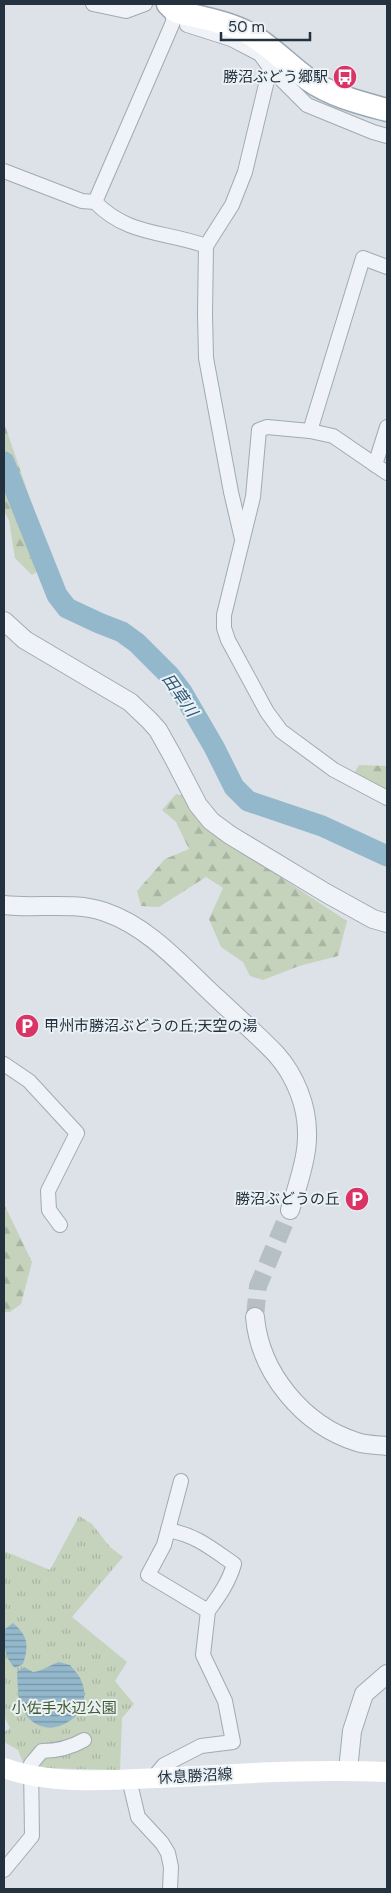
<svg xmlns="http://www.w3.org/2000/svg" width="391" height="1893" font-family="'DM Sans','Noto Sans JP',sans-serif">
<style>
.forest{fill:url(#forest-firs)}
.park{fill:url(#park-tufts)}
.water{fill:url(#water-rules)}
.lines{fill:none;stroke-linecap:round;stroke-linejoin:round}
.river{stroke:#93b7cb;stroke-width:21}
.tertiary-tunnel{stroke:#b7bfc6;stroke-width:18;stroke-dasharray:18 9;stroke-linecap:butt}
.minor-casing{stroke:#a1aab2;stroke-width:16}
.tertiary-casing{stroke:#a1aab2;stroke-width:20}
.primary-casing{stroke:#9aa8b4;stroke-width:25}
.minor{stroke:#eff2f6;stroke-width:14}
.tertiary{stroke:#eff2f6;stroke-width:18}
.secondary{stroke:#fff;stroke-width:20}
.primary{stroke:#fff;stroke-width:22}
.labels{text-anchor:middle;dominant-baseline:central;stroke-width:4;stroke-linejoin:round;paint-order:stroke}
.poi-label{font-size:15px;fill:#24323f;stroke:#ebf1f5;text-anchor:end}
.park-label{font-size:15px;fill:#3f5c31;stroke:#ebf1f5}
.street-label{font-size:15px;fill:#24323f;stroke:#ebf1f5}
.water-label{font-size:16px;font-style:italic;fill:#2b5876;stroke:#ebf1f5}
</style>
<defs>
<pattern id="forest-firs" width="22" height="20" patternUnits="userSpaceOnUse" patternTransform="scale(1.25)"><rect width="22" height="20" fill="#c5d2bc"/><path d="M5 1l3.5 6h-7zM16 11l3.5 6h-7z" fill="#a9b5a3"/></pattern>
<pattern id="park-tufts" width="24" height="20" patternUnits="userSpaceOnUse" patternTransform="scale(1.25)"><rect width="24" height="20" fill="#c5d2bc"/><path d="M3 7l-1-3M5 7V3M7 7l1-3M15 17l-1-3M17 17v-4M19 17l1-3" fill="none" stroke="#a9b5a3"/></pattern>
<pattern id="water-rules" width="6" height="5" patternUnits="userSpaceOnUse" patternTransform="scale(1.25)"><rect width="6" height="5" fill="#93b7cb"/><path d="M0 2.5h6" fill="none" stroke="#7895a6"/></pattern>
</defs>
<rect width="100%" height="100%" fill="#dce2e8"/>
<g class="forest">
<polygon points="4,423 52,562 32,575 15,558 9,520 4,511"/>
<polygon points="359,765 387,766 387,793 353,775"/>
<polygon points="176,794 185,796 218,836 347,921 338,956 299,966 263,980 250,976 243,962 221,947 209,919 223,888 206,877 159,907 141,906 137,891 165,859 189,849 176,822 162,810"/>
<polygon points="4,1204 32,1262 21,1304 10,1312 4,1312"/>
</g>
<polygon class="park" points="79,1516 92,1524 110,1547 123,1557 72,1617 127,1662 115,1681 134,1704 122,1718 120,1770 44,1768 24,1765 18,1750 4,1742 4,1732 10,1728 4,1716 4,1551 50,1570"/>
<g class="water">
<path d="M13 1623C28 1636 29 1645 23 1664L15 1668C4 1658 4 1644 4 1630Z"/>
<path d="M59 1662 70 1665C73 1669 79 1675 81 1680 98 1717 45 1746 25 1713 17 1701 18 1686 17 1672L24 1667 33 1672C42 1671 50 1665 59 1662Z"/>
</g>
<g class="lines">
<polyline class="river" points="4,462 57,595 67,608 99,623 122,632 137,643 170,676 182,692 214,747 234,787 248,801 322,826 387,856"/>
<polyline class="tertiary-tunnel" points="255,1317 258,1286 290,1210"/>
<g class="minor-casing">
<g id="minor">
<polyline points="93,4 126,11 145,4"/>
<path d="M173 9V22L164 43 95 202C128 236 165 231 206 246L205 314 206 358 231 492 242 539"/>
<polyline points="187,25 231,39 260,54 270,68 307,105 373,132 387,136"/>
<polyline points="4,171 82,201 95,202"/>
<polyline points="206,246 232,205 245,172 270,68"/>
<polyline points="310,431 363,258 387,267"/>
<polyline points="375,465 387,427"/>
<polyline points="387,473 333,436 310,431 267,427 259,430 253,497 224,615 224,628 228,640 267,712 281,731 334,770 387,798"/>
<polyline points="4,1064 29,1081 77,1133 48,1191 49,1210 60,1225"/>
<path d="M168 1530C196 1535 211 1548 234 1564 229 1582 219 1596 208 1611"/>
<polyline points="153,1778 164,1765 201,1746 233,1742 225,1701 203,1655 208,1611 148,1575 164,1545 181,1481"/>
<polyline points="129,1779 138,1817 162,1843 168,1853 171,1867 170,1889"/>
<path d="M4 1870 32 1836 31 1764 42 1751C58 1751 70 1748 84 1740"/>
</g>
</g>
<g class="tertiary-casing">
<g id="tertiary">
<polyline points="4,621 25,640 130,702 149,720 158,730 172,755 198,805 211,821 230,835 326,893 373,919 387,923"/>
<path d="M4 905C37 909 73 901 105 912 150 927 184 968 218 999 237 1017 258 1035 276 1054 285 1064 294 1079 299 1092 316 1135 303 1169 290 1210"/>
<path d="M255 1317C260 1373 303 1425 357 1442 366 1445 377 1445 387 1446"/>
<polyline points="348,1770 352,1731 364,1694 387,1674"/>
</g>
</g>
<g class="primary-casing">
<path id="primary" d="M168 4 173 9 178 12C202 18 227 22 248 33 271 46 288 65 309 80 332 96 361 103 387 110"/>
</g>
<use href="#minor" class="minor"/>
<use href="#tertiary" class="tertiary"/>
<path class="secondary" d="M4 1768C56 1787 123 1779 178 1777 248 1773 317 1769 387 1772"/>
<use href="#primary" class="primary"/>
</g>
<defs>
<g id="bus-disc" transform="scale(1.25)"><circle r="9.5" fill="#d93465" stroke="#ebf1f5"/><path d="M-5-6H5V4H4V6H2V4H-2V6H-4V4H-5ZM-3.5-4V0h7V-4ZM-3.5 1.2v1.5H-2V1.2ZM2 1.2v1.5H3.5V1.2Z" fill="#fff"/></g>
<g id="parking-disc" transform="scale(1.25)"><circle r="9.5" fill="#d93465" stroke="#ebf1f5"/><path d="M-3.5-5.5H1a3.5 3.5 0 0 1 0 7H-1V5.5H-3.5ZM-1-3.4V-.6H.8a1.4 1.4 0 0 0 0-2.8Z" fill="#fff"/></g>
</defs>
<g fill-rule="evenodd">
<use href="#bus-disc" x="345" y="77"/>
<use href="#parking-disc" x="27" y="1026"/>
<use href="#parking-disc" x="357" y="1199"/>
</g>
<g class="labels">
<g class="poi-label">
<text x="328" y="77">勝沼ぶどう郷駅</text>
<text x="44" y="1026" text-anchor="start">甲州市勝沼ぶどうの丘;天空の湯</text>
<text x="340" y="1199">勝沼ぶどうの丘</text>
</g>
<g class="park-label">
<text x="64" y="1708">小佐手水辺公園</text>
</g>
<g class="street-label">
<text transform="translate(195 1776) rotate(-3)">休息勝沼線</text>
</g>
<g class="water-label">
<text transform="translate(180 695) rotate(55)">田草川</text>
</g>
</g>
<rect width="391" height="1893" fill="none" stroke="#24323f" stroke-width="10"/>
<path d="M221 32v8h89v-8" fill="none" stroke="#24323f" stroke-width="2.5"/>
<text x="228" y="32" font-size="15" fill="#24323f" stroke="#ebf1f5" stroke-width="4" paint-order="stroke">50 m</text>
</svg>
